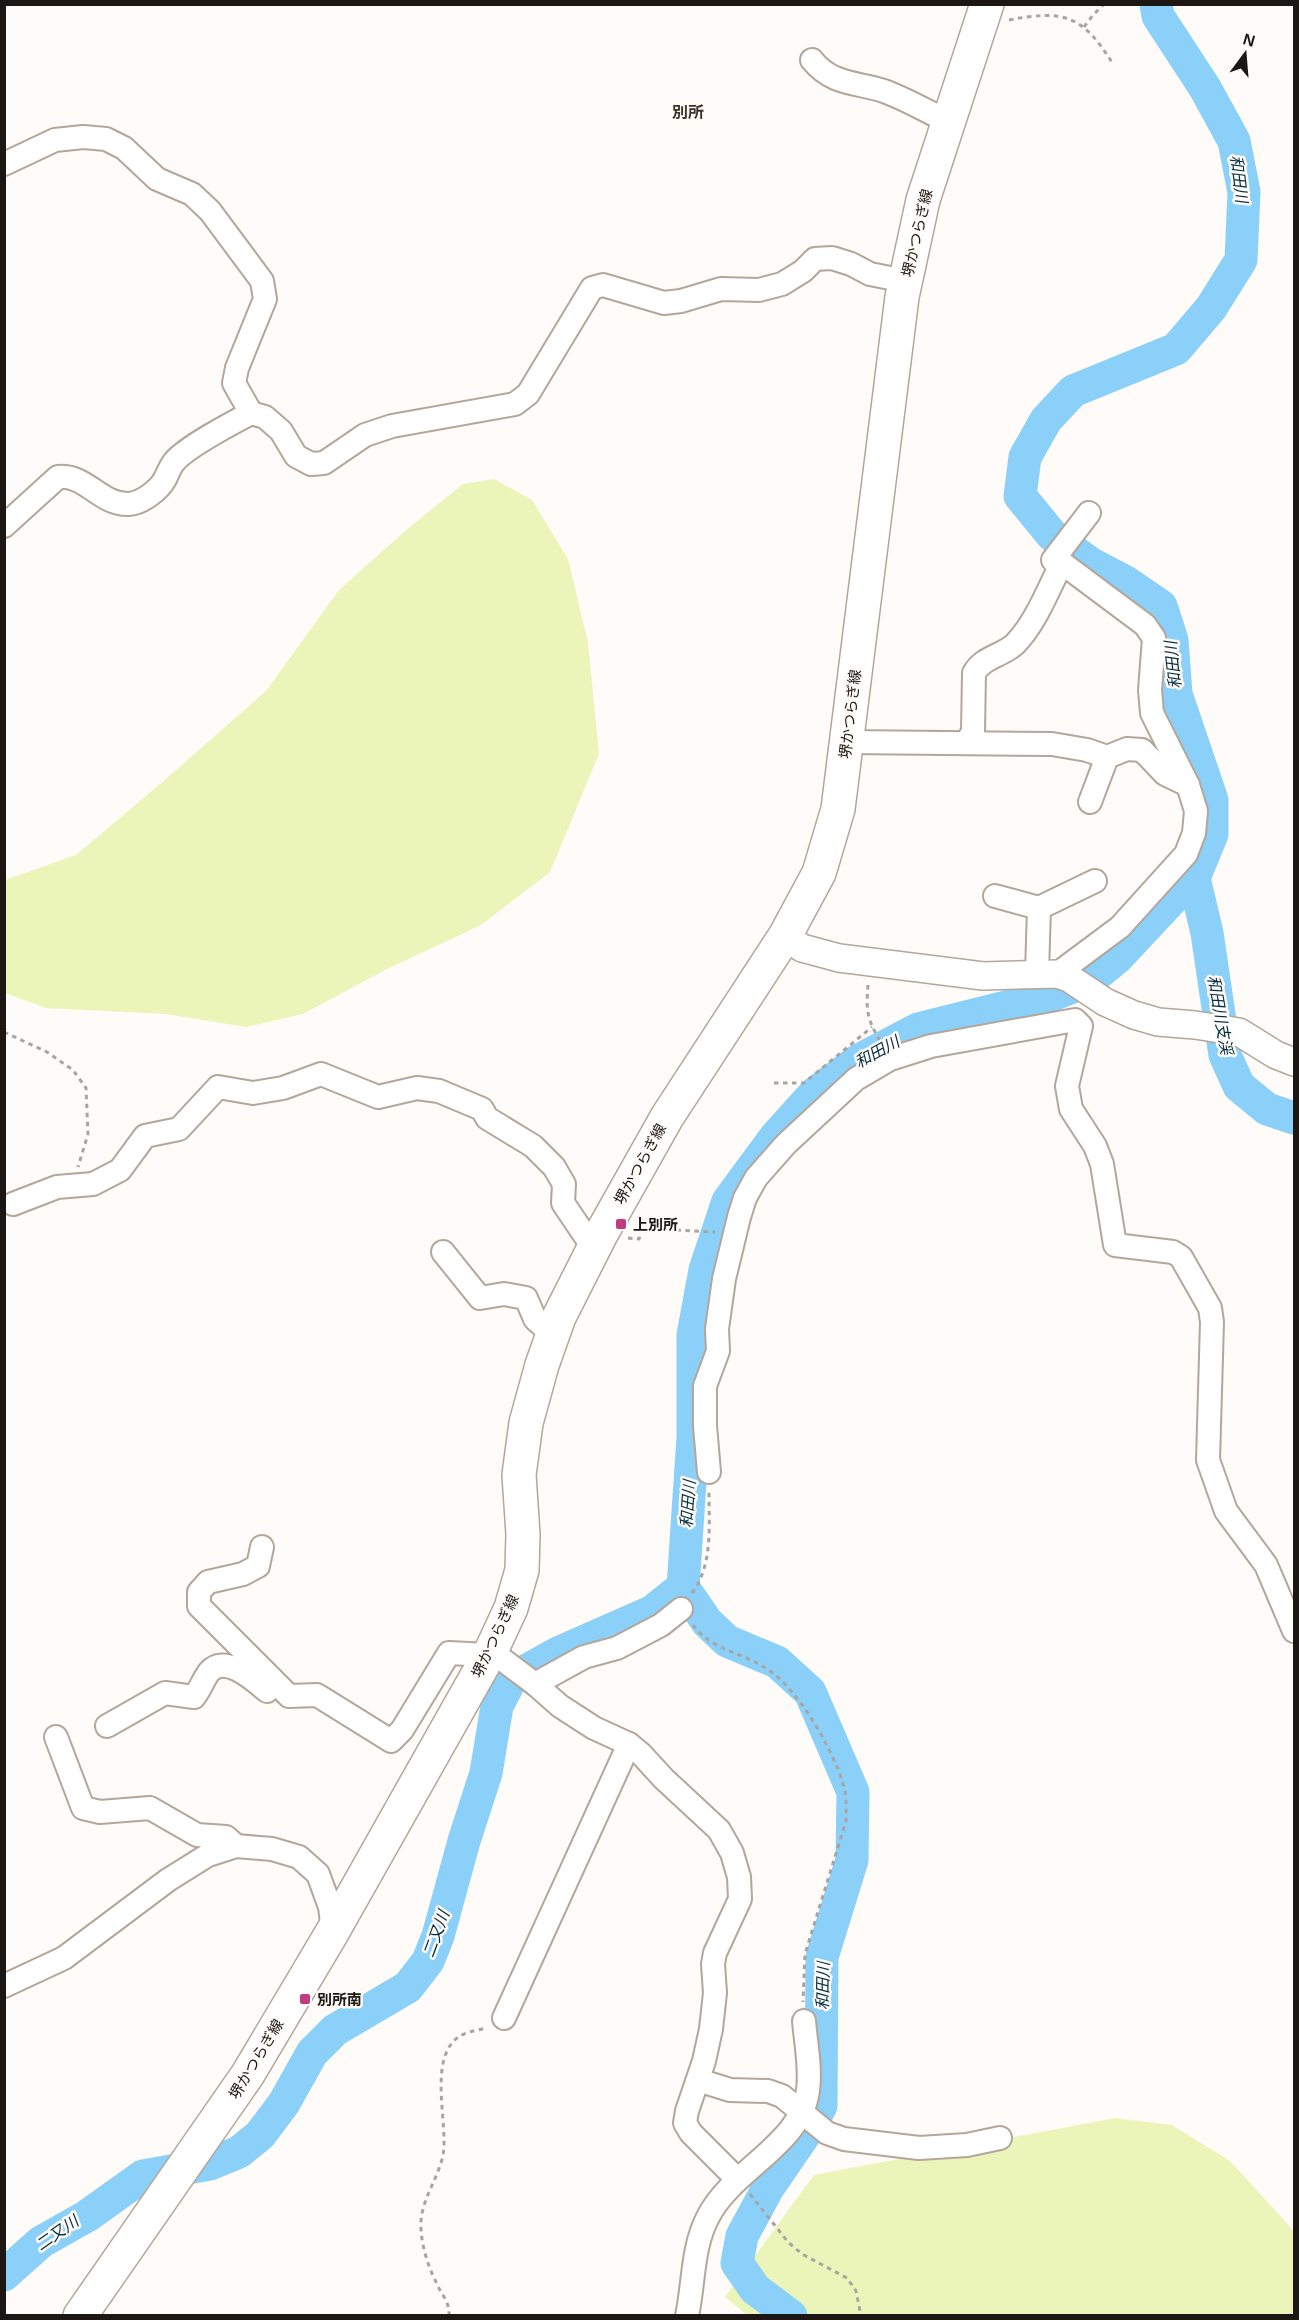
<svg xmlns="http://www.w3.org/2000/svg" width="1299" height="2320" font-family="Helvetica,'Noto Sans JP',sans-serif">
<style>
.green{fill:#ebf5b9}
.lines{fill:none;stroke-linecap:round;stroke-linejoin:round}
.river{stroke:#8bd0f8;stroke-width:33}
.minor-casing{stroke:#b4a69a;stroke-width:26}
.tertiary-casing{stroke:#b4a69a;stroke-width:30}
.primary-casing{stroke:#b4a69a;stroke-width:36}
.path{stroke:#a8a4a1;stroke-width:3;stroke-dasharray:4.5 4.5;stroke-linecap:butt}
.minor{stroke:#fff;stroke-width:22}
.tertiary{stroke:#fff;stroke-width:27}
.primary{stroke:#fff;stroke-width:33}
.poi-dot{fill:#c03b7f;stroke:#fefbf8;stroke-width:2}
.labels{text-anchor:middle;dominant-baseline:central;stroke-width:5;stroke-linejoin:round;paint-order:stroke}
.street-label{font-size:15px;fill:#1d1713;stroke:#fefbf8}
.poi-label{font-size:15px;font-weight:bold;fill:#1d1713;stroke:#fefbf8;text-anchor:start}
.neighbourhood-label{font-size:16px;font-weight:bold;fill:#40342a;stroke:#fefbf8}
.water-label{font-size:16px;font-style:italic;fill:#042e42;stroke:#fefbf8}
</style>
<rect width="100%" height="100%" fill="#fefbf8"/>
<g class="green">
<polygon points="494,479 532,500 568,559 588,643 599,754 550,872 481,925 385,970 303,1014 246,1027 166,1014 46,1008 5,993 5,880 76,855 166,779 266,691 339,590 405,531 463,484"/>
<polygon points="1115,2118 1172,2125 1230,2161 1294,2231 1294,2315 748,2316 725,2297 814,2175"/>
</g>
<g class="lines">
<g class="river">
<polyline points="1194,878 1207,933 1225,1055 1239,1086 1267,1109 1294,1118"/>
<polyline points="4,2275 41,2242 87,2216 143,2176 210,2164 239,2152 260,2135 284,2103 312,2053 335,2030 408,1987 428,1961 438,1936 464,1841 486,1773 497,1706 511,1679 560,1652 653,1611 683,1587"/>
<polyline points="791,2316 755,2289 737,2263 742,2236 768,2188 805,2134 821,2106 822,1957 852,1860 853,1792 810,1692 777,1662 727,1641 707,1622 683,1587 693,1437 693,1335 705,1270 728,1201 776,1136 814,1094 859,1060 918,1029 1050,996 1090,980 1117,958 1173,898 1194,878 1212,834 1212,800 1176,694 1172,640 1161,606 1126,582 1090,563 1052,535 1020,496 1025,457 1046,420 1073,391 1176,349 1211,308 1241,260 1244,192 1234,141 1205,88 1158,16 1156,4"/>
</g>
<g class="minor-casing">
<g id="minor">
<path d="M812 60C832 85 856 82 884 91 906 99 928 112 949 122"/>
<polyline points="4,164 55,140 83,137 106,139 124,148 157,179 192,194 210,211 262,281 265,299 237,368 234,383 251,413"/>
<path d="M4 526 58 477C86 474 100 505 129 504 142 503 159 490 165 479 168 473 170 467 174 462 186 447 232 423 251 413L265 417 281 431 296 456 311 464 324 463 365 435 392 426 515 404 528 394 592 288 603 285 664 303 681 301 721 289 759 290 782 284 803 271 815 259 832 258 851 264 870 274 905 281"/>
<polyline points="847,742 1052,744 1087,750 1107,757 1090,802"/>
<path d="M966 743 973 732 974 673C983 657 1002 656 1015 644 1036 623 1048 589 1062 563"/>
<polyline points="1107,757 1127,749 1142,750 1165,774 1188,785"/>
<polyline points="995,896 1039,908 1095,881"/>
<polyline points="1037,973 1039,908"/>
<polyline points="1057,974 1120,927 1186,854 1194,833 1196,811 1188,785 1152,713 1150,690 1154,638 1145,625 1062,563 1053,560 1089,513"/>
<polyline points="13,1204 57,1187 93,1184 120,1170 145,1136 179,1129 218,1087 253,1093 283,1088 321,1074 378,1097 417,1088 439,1091 482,1109 487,1118 533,1146 554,1167 564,1184 563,1203 594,1249"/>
<polyline points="443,1252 480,1298 504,1294 526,1298 535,1319 553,1335"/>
<polyline points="709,1472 705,1426 705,1386 718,1351 717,1329 724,1279 739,1217 745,1198 756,1178 786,1144 856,1079 890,1059 931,1046 1075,1020 1081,1026 1067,1086 1071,1109 1095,1146 1102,1164 1115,1245 1173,1252 1181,1257 1210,1308 1212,1322 1208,1460 1226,1511 1266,1565 1294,1631"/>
<polyline points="262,1547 258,1566 243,1574 208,1582 199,1592 199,1606 289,1696 317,1695 391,1741 402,1730 449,1653 488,1655"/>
<polyline points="491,1651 535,1684 560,1706 594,1728 629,1744 641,1754 664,1779 719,1830 732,1853 739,1877 740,1899 715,1953 713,1964 715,1993 711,2029 704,2061 687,2111 685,2123 691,2133 737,2179"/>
<polyline points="535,1684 584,1657 617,1648 661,1625 681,1609"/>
<path d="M107 1726 165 1693 194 1697C200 1690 203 1680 209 1672 225 1653 255 1681 267 1691"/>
<polyline points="56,1737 83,1808 100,1812 150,1808 197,1835 226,1837 236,1846"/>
<polyline points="4,1986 64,1958 168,1880 208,1855 236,1846 272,1849 299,1857 318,1874 330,1907 333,1931"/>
<polyline points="504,2018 629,1744"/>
<polyline points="698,2080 730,2090 768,2091 782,2096 827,2133 844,2139 919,2148 967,2145 1000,2138"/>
<path d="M687 2316C694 2283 692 2247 708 2217 731 2170 802 2144 808 2090 811 2068 806 2044 804 2021"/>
</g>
</g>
<g class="tertiary-casing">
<polyline id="tertiary" points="785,936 802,948 839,958 983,976 1057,974 1069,978 1105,1002 1134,1015 1158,1022 1195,1025 1239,1032 1276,1055 1294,1062"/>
</g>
<g class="primary-casing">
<polyline id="primary" points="80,2316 248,2074 333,1931 491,1651 511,1608 522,1570 523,1534 519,1475 526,1423 542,1365 559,1317 600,1236 667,1117 785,936 819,873 838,809 902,297 923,200 987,4"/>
</g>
<g class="path">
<path d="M1009 20C1065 9 1083 16 1113 64"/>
<polyline points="1084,27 1093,15 1104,4"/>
<path d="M868 985C866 1012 867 1018 880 1041"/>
<polyline points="4,1032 47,1052 73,1070 86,1088 88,1134 78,1167"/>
<polyline points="774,1083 804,1083 872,1027"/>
<polyline points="628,1238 639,1239 642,1231 675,1230 715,1232"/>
<path d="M692 1593C713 1565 709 1526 709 1492"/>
<path d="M693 1625C710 1649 740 1652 764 1667 796 1685 833 1749 843 1784 847 1796 846 1809 846 1821L805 1954 803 2002"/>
<polyline points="750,2194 788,2242 802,2254 847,2278 856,2291 861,2316"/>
<path d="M449 2316C450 2301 441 2295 436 2282 428 2266 422 2247 421 2229 419 2202 438 2180 443 2155 449 2123 425 2051 464 2034 471 2031 479 2030 486 2028"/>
</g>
<use href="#minor" class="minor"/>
<use href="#tertiary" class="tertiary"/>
<use href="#primary" class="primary"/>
</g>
<g class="poi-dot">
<rect x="615" y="1218" width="12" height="12" rx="3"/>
<rect x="299" y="1993" width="12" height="12" rx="3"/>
</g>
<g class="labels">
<g class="street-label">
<text transform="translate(917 233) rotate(-77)">堺かつらぎ線</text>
<text transform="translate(850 714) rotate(-83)">堺かつらぎ線</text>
<text transform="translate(640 1164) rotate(-61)">堺かつらぎ線</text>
<text transform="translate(495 1636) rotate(-65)">堺かつらぎ線</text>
<text transform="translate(256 2059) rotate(-59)">堺かつらぎ線</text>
</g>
<g class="poi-label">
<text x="633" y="1224">上別所</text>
<text x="317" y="1999">別所南</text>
</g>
<g class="neighbourhood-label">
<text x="688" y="112">別所</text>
</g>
<g class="water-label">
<text transform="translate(1239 179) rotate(83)">和田川</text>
<text transform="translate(1173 665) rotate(-96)">和田川</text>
<text transform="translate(1220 1015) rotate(80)">和田川支渓</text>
<text transform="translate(877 1052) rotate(-29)">和田川</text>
<text transform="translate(688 1504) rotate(-86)">和田川</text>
<text transform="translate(436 1934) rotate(-70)">二又川</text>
<text transform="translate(823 1986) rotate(-89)">和田川</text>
<text transform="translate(57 2233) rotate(-35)">二又川</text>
</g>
</g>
<rect width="1299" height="2320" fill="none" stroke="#1d1713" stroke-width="12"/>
<g transform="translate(1245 54) rotate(16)" stroke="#fefbf8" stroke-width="4.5" paint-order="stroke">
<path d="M0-4.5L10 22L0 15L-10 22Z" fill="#1d1713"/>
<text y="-9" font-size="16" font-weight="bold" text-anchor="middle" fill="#1d1713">N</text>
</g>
</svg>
